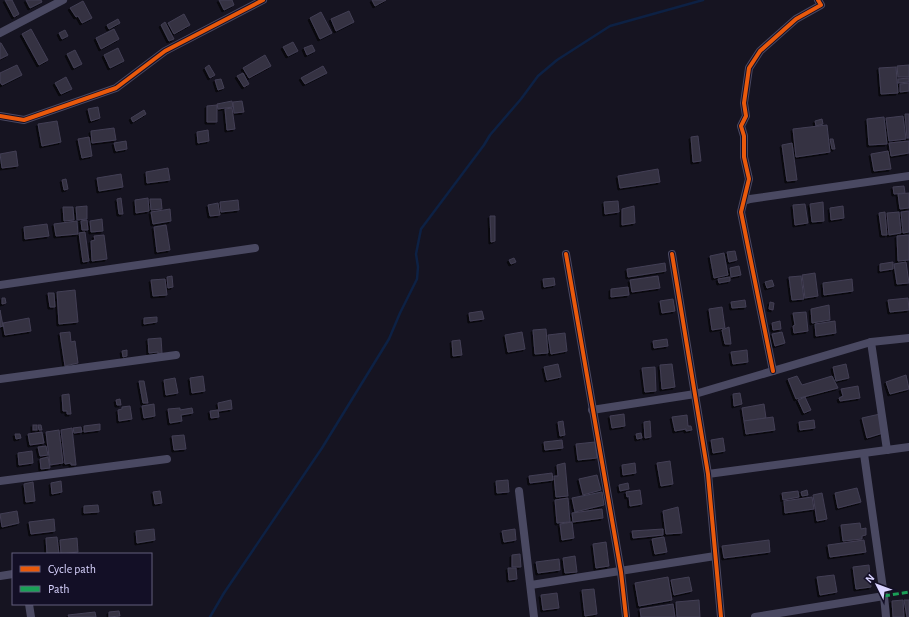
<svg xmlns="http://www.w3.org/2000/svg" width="909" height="617" font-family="'Alegreya Sans',sans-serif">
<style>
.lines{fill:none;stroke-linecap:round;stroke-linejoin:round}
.stream{stroke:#0d2144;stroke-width:2.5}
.building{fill:#343243;stroke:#433f54;filter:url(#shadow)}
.street{stroke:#4a4962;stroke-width:8}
.quiet{stroke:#1a9f57;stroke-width:3;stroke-dasharray:6 3;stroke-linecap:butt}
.cycleway-casing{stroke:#130f26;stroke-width:6}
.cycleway{stroke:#e8590c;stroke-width:4}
</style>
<defs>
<filter id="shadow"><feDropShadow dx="-2" dy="2" stdDeviation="0" flood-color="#0009"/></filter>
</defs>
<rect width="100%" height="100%" fill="#161421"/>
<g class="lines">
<polyline class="stream" points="210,617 224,593 322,448 389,339 400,313 417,279 418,267 416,254 421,229 484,145 490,135 521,99 538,76 557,60 610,26 703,0"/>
</g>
<g class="building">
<polygon points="5,0 12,0 19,14 14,17"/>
<polygon points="26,0 41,0 42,2 30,8"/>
<polygon points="219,0 232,0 234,5 224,10"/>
<polygon points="372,0 386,0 375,6"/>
<polygon points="83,1 92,18 82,23 78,16 76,17 70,8"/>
<polygon points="349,11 354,22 336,31 331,19"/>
<polygon points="321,12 332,33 320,39 310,18"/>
<polygon points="184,14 190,25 174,34 168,23"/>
<polygon points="118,19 120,23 109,29 107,25"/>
<polygon points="165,22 174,39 169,41 161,25"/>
<polygon points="31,29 48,60 39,65 22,34"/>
<polygon points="114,29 119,39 101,49 96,38"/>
<polygon points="65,30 68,36 62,39 59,33"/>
<polygon points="293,42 298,51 288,56 283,47"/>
<polygon points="0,43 1,43 8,55 0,59"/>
<polygon points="312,45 315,51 307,55 304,48"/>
<polygon points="118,48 124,61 110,68 104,55"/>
<polygon points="75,50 82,64 74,68 67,54"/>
<polygon points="265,55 271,66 249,78 243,68"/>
<polygon points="17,65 22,75 2,85 0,82 0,73"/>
<polygon points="209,65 215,75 210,78 205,68"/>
<polygon points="909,65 909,77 898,77 897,66"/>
<polygon points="323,66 327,73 305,84 301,78"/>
<polygon points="896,67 898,93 881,94 879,68"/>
<polygon points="243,73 249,84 244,87 237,76"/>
<polygon points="66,77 72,89 61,94 55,83"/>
<polygon points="909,78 909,82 898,83 898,79"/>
<polygon points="221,79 224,88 218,90 215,80"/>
<polygon points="909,83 909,91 900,92 900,84"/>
<polygon points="232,101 233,107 218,109 217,104"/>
<polygon points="242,101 244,112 234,113 233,102"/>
<polygon points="217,105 217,122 207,122 207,106"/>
<polygon points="98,107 100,118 91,121 88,109"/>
<polygon points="232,108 235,129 227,130 225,109"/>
<polygon points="144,110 146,114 133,122 131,118"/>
<polygon points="905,114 909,114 909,138 907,138"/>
<polygon points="903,116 906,139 889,141 886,118"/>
<polygon points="884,117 887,144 869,145 867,119"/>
<polygon points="822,119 823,124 816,126 815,121"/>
<polygon points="57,121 61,142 42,146 38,124"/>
<polygon points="827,125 830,152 796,157 793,129"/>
<polygon points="114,128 116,140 92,143 91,131"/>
<polygon points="208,130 209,141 198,143 197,132"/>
<polygon points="698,136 701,161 693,162 691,137"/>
<polygon points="89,137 92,156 82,158 78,139"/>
<polygon points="830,139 833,139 835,149 832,149"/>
<polygon points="126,141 127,149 116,151 114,143"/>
<polygon points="909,141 909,153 891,156 889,143"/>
<polygon points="792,143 797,180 787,181 782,145"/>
<polygon points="16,151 18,166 2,168 0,154"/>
<polygon points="888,151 891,169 874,171 871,154"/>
<polygon points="168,168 170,180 147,183 146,172"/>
<polygon points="658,169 660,182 620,188 618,176"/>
<polygon points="121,174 123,187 99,191 97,178"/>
<polygon points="66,179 68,189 64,190 62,180"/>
<polygon points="904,186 905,193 894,194 893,187"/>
<polygon points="909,193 909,208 900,209 898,194"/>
<polygon points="121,198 123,214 119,214 117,199"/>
<polygon points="148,198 149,211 136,213 135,200"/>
<polygon points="150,199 161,199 162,209 151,210"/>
<polygon points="238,200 239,210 221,212 220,202"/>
<polygon points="618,201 619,212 605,214 604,202"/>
<polygon points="823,202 824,221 812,222 810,204"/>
<polygon points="218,203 220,215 210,216 208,205"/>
<polygon points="805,204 808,223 795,225 793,205"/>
<polygon points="87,206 87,219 77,220 76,207"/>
<polygon points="634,206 635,223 622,225 622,209"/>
<polygon points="843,206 844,218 831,220 830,208"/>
<polygon points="63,207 73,207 74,220 64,221"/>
<polygon points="170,209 171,221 153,224 151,212"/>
<polygon points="909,211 909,232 903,233 901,212"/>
<polygon points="885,212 887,235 882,235 879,213"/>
<polygon points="899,212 901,233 889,235 887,213"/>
<polygon points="490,216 495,216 495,241 491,242"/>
<polygon points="102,219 103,231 91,232 90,221"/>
<polygon points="87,220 88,230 82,230 81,221"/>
<polygon points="77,221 78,234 56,236 54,224"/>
<polygon points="47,224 49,236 25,239 24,227"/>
<polygon points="166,225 170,250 157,252 154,227"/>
<polygon points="85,232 89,261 83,262 79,233"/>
<polygon points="104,235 107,259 92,261 91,241 95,240 94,236"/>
<polygon points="909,235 909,260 898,261 897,236"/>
<polygon points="735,251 737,260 729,262 727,252"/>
<polygon points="724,253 728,275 714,278 710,256"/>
<polygon points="514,258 516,262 511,264 509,260"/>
<polygon points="893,262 893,269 880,271 880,264"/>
<polygon points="906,262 909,283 897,284 894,264"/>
<polygon points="665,263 666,271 628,277 627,269"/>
<polygon points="739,266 741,275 731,277 730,268"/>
<polygon points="815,273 818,296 805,298 802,275"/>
<polygon points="172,276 173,287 168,288 167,277"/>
<polygon points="658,276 660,288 632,292 630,280"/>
<polygon points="801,276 804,299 792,300 789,277"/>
<polygon points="730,277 730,281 719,283 718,279"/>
<polygon points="554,278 555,285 544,287 543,279"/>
<polygon points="165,279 167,295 153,296 151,280"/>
<polygon points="852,279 853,291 824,295 823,283"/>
<polygon points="772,280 774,286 767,288 765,282"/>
<polygon points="628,287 629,295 611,297 611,289"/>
<polygon points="75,290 78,322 59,324 57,292"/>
<polygon points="48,293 54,293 55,307 50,307"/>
<polygon points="2,298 5,298 6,303 2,304"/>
<polygon points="908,298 909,310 890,312 888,300"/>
<polygon points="673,299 675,311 662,313 660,301"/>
<polygon points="745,300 746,307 732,308 731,302"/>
<polygon points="770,302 774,303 773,310 769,309"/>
<polygon points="829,305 830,320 812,323 811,309"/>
<polygon points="722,307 725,328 712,330 709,309"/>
<polygon points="0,310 3,326 0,327"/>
<polygon points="482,311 484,319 470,321 469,313"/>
<polygon points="806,312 808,331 794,333 793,326 795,325 793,313"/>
<polygon points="157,317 157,322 144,324 144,318"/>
<polygon points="29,318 31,331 5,335 3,323"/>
<polygon points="780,321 781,329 773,330 772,323"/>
<polygon points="835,321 836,333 816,336 815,324"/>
<polygon points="729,327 731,344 725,344 722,330"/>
<polygon points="546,329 548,353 535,354 533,330"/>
<polygon points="70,332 71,342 75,341 78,363 65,366 60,333"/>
<polygon points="522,332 525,349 508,352 505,335"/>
<polygon points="782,332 785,343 775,346 772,334"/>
<polygon points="565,333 567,351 551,354 548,335"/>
<polygon points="161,338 162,353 158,354 158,352 149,353 148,339"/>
<polygon points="667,339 668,346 654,348 653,341"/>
<polygon points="460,340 462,355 453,356 452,341"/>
<polygon points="127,350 127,356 123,357 122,351"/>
<polygon points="747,350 748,362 733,364 731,352"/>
<polygon points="558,364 561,377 547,380 544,367"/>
<polygon points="672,364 675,387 662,389 660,365"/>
<polygon points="846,364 849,378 836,381 833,367"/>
<polygon points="655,367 656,391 645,392 642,368"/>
<polygon points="906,375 909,389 890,394 886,382"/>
<polygon points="203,376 205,391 192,393 190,378"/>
<polygon points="797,376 802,385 832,376 838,388 796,399 788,379"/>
<polygon points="175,378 178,393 166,395 164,380"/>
<polygon points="139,381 144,381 148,403 143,403"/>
<polygon points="858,386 860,398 840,401 839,398 843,396 841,389"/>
<polygon points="740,393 742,404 734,406 733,394"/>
<polygon points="69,394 71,414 67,414 67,411 63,411 62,395"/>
<polygon points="805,397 811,410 804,413 798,400"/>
<polygon points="120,399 121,405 117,405 116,400"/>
<polygon points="231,400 232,409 219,411 218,403"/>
<polygon points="154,404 155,416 144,418 142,406"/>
<polygon points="764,404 766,418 744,421 742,408"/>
<polygon points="130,406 132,419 119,421 118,410 122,409 122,407"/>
<polygon points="180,408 180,410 192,408 193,413 181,415 182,421 170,423 168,409"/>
<polygon points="218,410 219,417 211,418 210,411"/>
<polygon points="624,414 625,426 612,428 610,416"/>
<polygon points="880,414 883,433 867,438 862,418"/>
<polygon points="687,415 688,426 691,426 692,430 686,431 686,429 675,431 672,417"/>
<polygon points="773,417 775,430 746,434 744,421"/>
<polygon points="814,420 815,428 800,430 799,422"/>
<polygon points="563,421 565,435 560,436 558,422"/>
<polygon points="650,421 651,437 645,438 644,422"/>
<polygon points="100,424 100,430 84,432 84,426"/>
<rect x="33" y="425" width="4" height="5"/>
<polygon points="38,425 41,425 42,430 39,430"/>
<polygon points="81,427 82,432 74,433 73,428"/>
<polygon points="72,428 76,465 71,465 71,463 65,464 61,430"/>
<polygon points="59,430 63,463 50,465 46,432"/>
<polygon points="42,432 44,443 30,445 28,434"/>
<polygon points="641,433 642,438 637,439 636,434"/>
<polygon points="15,434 20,434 21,438 16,439"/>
<polygon points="184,435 186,449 174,450 172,436"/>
<polygon points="723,438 725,451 713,453 711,440"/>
<polygon points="562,440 563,448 545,450 544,442"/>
<polygon points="595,442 597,458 578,460 576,444"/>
<polygon points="46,446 48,455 40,456 38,447"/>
<polygon points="32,451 33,463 19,465 18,453"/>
<polygon points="48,457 50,468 41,469 40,459"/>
<polygon points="670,461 673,484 661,486 657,463"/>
<polygon points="565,463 568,496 556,497 554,476 558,476 557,465"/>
<polygon points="635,463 636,473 623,475 622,465"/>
<polygon points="552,473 553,480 530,483 529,476"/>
<polygon points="597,475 601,490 583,495 579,479"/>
<polygon points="508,480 509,492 497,493 496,481"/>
<polygon points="61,481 62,492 52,494 51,483"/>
<polygon points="33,482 35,501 26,502 24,484"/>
<polygon points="628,483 629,489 620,491 619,485"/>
<polygon points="857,488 861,502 838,508 835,493"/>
<polygon points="640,490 642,504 630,506 629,496 627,497 626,492"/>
<polygon points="807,490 808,495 802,496 801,492"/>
<polygon points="160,491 162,503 155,504 153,492"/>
<polygon points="798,491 799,497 783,500 782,493"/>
<polygon points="602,492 604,505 575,512 572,498"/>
<polygon points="822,493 827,519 817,521 813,495"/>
<polygon points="812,497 814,509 785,513 784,501"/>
<polygon points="568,498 570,522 557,523 555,500"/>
<polygon points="98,505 99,512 84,513 84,506"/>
<polygon points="678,507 682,533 666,534 663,511"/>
<polygon points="602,509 603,518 573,522 572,513"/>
<polygon points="17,511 19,523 2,527 0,514"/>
<polygon points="54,519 55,531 31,534 29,522"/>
<polygon points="572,522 574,538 562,540 560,524"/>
<polygon points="860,523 861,529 866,528 866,535 862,536 862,539 843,541 841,525"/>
<polygon points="154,529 155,540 137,543 136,531"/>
<polygon points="515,529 516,540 504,542 502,531"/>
<polygon points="663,529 663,535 633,538 632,531"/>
<polygon points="57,537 59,554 47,554 46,538"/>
<polygon points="664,537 667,552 655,554 652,539"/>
<polygon points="77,538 78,552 61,554 60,540"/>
<polygon points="769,540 770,552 724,558 722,546"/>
<polygon points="864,540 866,552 830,557 828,545"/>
<polygon points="606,542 609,566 596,568 593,544"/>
<polygon points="520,554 521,567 512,567 512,555"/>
<polygon points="575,556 577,572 565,573 563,558"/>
<polygon points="559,559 560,570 538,573 536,562"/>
<polygon points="869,565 871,587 856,589 853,567"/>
<polygon points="508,568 516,568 517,579 509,580"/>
<polygon points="834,575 837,592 820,595 817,577"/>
<polygon points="668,577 672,600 639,606 635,583"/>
<polygon points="689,577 692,591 674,595 671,580"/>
<polygon points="594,589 597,614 585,616 582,590"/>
<polygon points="557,593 559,608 543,610 541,595"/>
<polygon points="699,600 700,617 677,617 676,602"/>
<polygon points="903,600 904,617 893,617 892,601"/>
<polygon points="904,600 909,600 909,617 907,617"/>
<polygon points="673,604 675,617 641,617 640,609"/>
<polygon points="119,611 120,616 109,617 109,612"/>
<polygon points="95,612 96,617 69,617 68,615"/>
</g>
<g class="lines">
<g class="street">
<polyline points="0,33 63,0"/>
<polyline points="0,116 24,120 116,88 165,51 263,0"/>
<polyline points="744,201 750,199 909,176"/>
<polyline points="566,254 621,572 626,617"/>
<polyline points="672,254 708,474 721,617"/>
<polyline points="0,285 255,248"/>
<polyline points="871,342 887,450"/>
<polyline points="773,371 741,212 749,179 744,157 744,136 741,126 746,116 744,103 749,68 760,51 796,19 821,5 818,0"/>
<polyline points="0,379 176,355"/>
<polyline points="592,410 695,394 871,342 909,338"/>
<polyline points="864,454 884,596 886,617"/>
<polyline points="708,474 909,447"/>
<polyline points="0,481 167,459"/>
<polyline points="519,491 534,617"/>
<polyline points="0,576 13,574"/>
<polyline points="531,585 715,556"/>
<polyline points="29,604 31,617"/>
<polyline points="755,617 884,596"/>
</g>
<polyline class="quiet" points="884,596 909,592"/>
<g class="cycleway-casing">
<g id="cycleway">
<polyline points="0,116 24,120 116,88 165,51 263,0"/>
<polyline points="566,254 621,572 626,617"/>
<polyline points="672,254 708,474 721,617"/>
<polyline points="773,371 741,212 749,179 744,157 744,136 741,126 746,116 744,103 749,68 760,51 796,19 821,5 818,0"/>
</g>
</g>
<use href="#cycleway" class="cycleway"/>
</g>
<rect x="12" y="553" width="140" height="52" fill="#130f26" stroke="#625e7d"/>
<rect x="20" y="566" width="20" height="6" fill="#e8590c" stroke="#625e7d"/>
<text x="48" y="573" font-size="12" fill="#d9d4ff">Cycle path</text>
<rect x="20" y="586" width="20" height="6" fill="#1a9f57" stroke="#625e7d"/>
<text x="48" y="593" font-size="12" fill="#d9d4ff">Path</text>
<g transform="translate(877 585) rotate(312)" stroke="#130f26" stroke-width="3" paint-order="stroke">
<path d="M0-3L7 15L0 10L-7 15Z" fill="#d9d4ff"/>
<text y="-6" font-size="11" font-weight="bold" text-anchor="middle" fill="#d9d4ff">N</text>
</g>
</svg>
